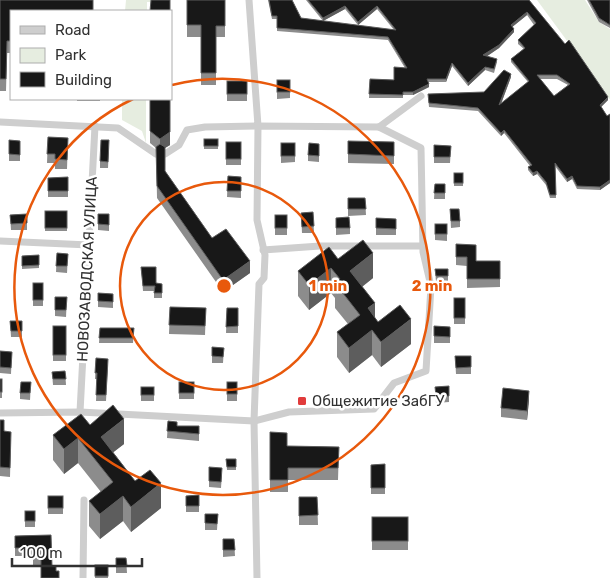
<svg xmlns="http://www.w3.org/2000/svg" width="610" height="578" font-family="Rubik,sans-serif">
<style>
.green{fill:#e6ede0}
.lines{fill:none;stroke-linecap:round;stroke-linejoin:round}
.minor{stroke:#cecece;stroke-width:7}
.wall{fill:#8c8c8c;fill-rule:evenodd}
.shaded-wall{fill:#5d5d5d}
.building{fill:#181818;stroke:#5d5d5d;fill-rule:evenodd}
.ring{fill:none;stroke:#e8590c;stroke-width:2.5}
.poi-dot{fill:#e13b3b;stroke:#fff;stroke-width:2}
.labels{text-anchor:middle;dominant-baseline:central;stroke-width:5;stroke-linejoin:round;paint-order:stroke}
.street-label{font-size:15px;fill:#313131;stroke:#fff}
.poi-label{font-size:15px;fill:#313131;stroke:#fff;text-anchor:start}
.centre{fill:#e8590c;stroke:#fff;stroke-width:2.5}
.ring-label{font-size:15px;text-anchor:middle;font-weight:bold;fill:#e8590c;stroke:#fff;stroke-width:5;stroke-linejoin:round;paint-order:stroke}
</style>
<rect width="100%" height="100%" fill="#fff"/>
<g class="green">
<polygon points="126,0 158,0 158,2 147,2 147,11 125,11"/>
<polygon points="537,0 585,0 599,22 610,29 610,99 602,95 565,38"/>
<polygon points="122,99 146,99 146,143 142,131 122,120"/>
</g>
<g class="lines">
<g class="minor">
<polyline points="0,122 118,128 156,154"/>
<polyline points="165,154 179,145 187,130 205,127 258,126 249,0"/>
<polyline points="0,241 89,245"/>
<polyline points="263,250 320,246 423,246"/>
<polyline points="80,412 95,126"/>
<polyline points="0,413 80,412 254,421 289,412 374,409 394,383 426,371 431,286 423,252 421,148 379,127"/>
<polyline points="83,578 84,500"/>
<polyline points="257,578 254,421 259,284 264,278 265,255 257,220 258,126 379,127 421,96"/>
</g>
</g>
<g class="wall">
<polygon points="0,0 11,11 11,53 7,53 6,91 0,91"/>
<polygon points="187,0 225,0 225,37 216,37 216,85 201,85 201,37 187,37"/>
<path d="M268 0H292L301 18 323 21 306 0H529L608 100 601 107 607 116 610 114V183L600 190 577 189 572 179 567 182 555 166 556 198H550L546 185 537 174 533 176 528 170V167L530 166 504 133 501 136 478 111 429 107 428 97 484 92 511 77 501 104 528 82 511 62V59L524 49 518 44V40L534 25 527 15 512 27 514 32 499 48 487 56 497 62 494 73 485 70 468 86 452 66 446 82H428L429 87 413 95H403V98H369L370 79 394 80 405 68 388 40 277 31V19H272ZM345 9 358 25 377 9 394 30 323 21ZM540 79H557L568 85 554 96Z"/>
<polygon points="587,0 610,0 610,28 599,22"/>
<polygon points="277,80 290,80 290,98 277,99"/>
<rect x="227" y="81" width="20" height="20"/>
<rect x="77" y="99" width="23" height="2"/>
<polygon points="150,99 170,99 170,145 165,148 165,171 212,238 250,273 223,292 157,198 156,148 150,143"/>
<polygon points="48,137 68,138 67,169 55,169 55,163 47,163"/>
<rect x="204" y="139" width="14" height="10"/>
<polygon points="9,140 20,141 20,161 9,161"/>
<polygon points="348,141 394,151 394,164 348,163"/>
<rect x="226" y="142" width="15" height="23"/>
<polygon points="281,143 295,143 295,162 281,163"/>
<polygon points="434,145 451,146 450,163 434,163"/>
<polygon points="109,147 108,168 100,168 100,161"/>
<polygon points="319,150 319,162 308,161 308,155"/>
<rect x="454" y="173" width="9" height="13"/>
<polygon points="228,176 241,177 241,198 227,197"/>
<polygon points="68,177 68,197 48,197 48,178"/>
<polygon points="435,184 445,184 445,199 434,199"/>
<polygon points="348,198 365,198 366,215 348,216"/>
<polygon points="450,209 460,221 460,227 451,228"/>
<rect x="45" y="211" width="22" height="20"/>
<polygon points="313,212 314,233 302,233 301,213"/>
<polygon points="27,214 27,230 11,230 10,215"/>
<polygon points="98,214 109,214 109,231 98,230"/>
<rect x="275" y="215" width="12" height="20"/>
<polygon points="336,218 350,228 350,234 336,235"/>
<polygon points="376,218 396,219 396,235 376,235"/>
<polygon points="447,224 447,241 435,240 435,234"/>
<polygon points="456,244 476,261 500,261 500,287 467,288 467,266 456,265"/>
<polygon points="57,253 68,254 67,273 56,272"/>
<polygon points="39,255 39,268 22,269 22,256"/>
<polygon points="338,259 373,278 362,287 375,318 378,322 411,344 381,367 372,355 349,373 337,357 337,332 348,324 335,308 335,298 331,293 309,310 298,296 298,271"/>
<polygon points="141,267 156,283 162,284 162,298 154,298 154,291 143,291"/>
<polygon points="435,269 448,269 448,283 436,282"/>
<rect x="33" y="283" width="10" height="23"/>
<polygon points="98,293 113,294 113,308 98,307"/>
<polygon points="55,297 67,297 66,317 55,316"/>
<rect x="454" y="298" width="11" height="26"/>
<polygon points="170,307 206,308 205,335 169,334"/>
<polygon points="227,308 238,308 238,333 226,333"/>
<polygon points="10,321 22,321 22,337 11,337"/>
<rect x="53" y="326" width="13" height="35"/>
<polygon points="434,326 450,327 450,343 434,343"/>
<polygon points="100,328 134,328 133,343 99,343"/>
<polygon points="212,347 224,348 223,363 212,363"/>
<polygon points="0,351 12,352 11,374 0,373"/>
<polygon points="455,356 471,356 471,374 456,374"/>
<polygon points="96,358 108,365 106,401 96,401 97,379 95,379"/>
<polygon points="65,371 66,385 53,385 52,372"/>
<rect x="0" y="379" width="2" height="19"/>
<polygon points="31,382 30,400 20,399 20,393"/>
<rect x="179" y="382" width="15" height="17"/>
<rect x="227" y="382" width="10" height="19"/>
<polygon points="449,386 449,402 436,403 435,387"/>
<rect x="141" y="387" width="13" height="14"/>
<polygon points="529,400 527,420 501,417 501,408"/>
<polygon points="0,420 4,431 11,440 10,477 0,476"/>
<polygon points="168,421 177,426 199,426 199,441 167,438"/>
<polygon points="90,425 124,444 113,452 135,481 161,508 131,532 123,521 100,539 89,526 89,501 101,492 78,463 64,474 53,460 53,435"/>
<polygon points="270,432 287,446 339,447 338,480 288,480 288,492 270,492"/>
<polygon points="226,459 236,459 236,470 227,470"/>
<polygon points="385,464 385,494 371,494 371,465"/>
<polygon points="209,467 222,474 221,488 209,487"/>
<polygon points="199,495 199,512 186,512 186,496"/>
<rect x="48" y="496" width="15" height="18"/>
<polygon points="299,497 317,497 318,525 299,525"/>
<rect x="25" y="511" width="10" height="16"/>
<polygon points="205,514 218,514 217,530 205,530"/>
<rect x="372" y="517" width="36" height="33"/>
<polygon points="51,535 52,566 56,571 41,566 33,566 33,556 15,556 15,536"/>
<polygon points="223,539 234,539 235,556 223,557"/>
<polygon points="116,558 126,558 127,573 116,573"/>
<rect x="95" y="565" width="13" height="13"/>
</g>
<g class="shaded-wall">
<polygon points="345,6 345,9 323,21 323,18"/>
<polygon points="377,6 377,9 358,25 358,22"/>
<polygon points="527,12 527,15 511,28 511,25"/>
<polygon points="514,29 514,32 499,48 483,59 483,55"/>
<polygon points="452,63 452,66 446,82 446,79"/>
<polygon points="485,67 485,70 468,86 468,83"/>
<polygon points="511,74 511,77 499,109 499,105"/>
<polygon points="429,84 429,87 413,95 413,92"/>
<polygon points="608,97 608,100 600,108 600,105"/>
<polygon points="170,99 170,145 160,151 160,139"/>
<polygon points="504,130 504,133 501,136 501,133"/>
<polygon points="537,171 537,174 533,176 533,173"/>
<polygon points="572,176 572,179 567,182 567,179"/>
<polygon points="610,180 610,183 600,190 600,187"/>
<polygon points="373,253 373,278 350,296 350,271"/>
<polygon points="250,261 250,273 223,292 223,280"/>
<polygon points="331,268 331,293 309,310 309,285"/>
<polygon points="375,303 375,328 368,308"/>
<polygon points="411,319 411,344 381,367 381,342"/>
<polygon points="372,330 372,355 349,373 349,348"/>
<polygon points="529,391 529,400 527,420 527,411"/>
<polygon points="124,419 124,444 101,462 101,437"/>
<polygon points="78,438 78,463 64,474 64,449"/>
<polygon points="161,483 161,508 131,532 131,507"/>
<polygon points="123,496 123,521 100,539 100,514"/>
</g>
<g class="building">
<polygon points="0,0 93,0 93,11 11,11 11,41 7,41 6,79 0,79"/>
<polygon points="151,0 170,0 170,11 150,11"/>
<polygon points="187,0 225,0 225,26 216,26 216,73 201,73 201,25 187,25"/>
<path d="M269 0H292L301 18 396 30 377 6 358 22 345 6 323 18 308 0H529L565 44 569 40 608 97 600 105 607 116 610 114V180L600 187 577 186 572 176 567 179 555 163 556 195H550L546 182 537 171 533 173 528 167 532 165 504 130 501 133 478 108 429 103 428 94 484 92 504 70 511 74 499 105 529 81 511 59 525 48 518 40 536 23 527 12 511 25 514 29 499 45 483 55 497 59 494 69 485 67 468 83 452 63 446 79H427L429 84 413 92H403V95L369 94 370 79 394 80V67L407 68 388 37 277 28V16H272ZM537 75H557L570 84 554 96Z"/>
<polygon points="589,0 610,0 610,25 599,18"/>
<rect x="277" y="80" width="13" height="12"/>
<rect x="227" y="81" width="20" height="13"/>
<polygon points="150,99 170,99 170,132 160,139 150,131"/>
<polygon points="48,137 68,138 67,160 55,159 55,154 47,154"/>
<rect x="204" y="139" width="14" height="7"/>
<polygon points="9,140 20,141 20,155 9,154"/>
<polygon points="101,140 109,140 108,162 100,161"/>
<polygon points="348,141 394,142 394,156 348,154"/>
<rect x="226" y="142" width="15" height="17"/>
<rect x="281" y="143" width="14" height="13"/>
<polygon points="309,143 319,144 319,156 308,155"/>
<polygon points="160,144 165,147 165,171 212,238 226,229 250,261 223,280 157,186 156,147"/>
<polygon points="434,145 451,146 450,157 434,157"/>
<rect x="454" y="173" width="9" height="10"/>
<polygon points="228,176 241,177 241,191 227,191"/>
<polygon points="68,177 68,191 48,191 48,178"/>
<polygon points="435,184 445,184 445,193 434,193"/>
<polygon points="348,198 365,198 366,209 348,209"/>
<polygon points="450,209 459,209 460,221 451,221"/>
<rect x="45" y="211" width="22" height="17"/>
<polygon points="313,212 314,226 302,227 301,213"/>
<polygon points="27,214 27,223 11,224 10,215"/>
<polygon points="98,214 109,214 109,225 98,224"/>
<rect x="275" y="215" width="12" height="13"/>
<polygon points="349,217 350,228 336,228 336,218"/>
<polygon points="376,218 396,219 396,229 376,228"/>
<rect x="435" y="224" width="12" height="10"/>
<polygon points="363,240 373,253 350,271 375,303 368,308 378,322 400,305 411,319 381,342 372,330 349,348 337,332 360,315 335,283 340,279 331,268 309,285 298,271 329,247 338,259"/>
<polygon points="456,244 476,245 476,261 500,261 500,279 467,279 467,257 456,257"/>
<polygon points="57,253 68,254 67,266 56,266"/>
<polygon points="39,255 39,265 22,266 22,256"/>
<polygon points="141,267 156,267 156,283 162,284 162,293 154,293 155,286 143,286"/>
<polygon points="435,269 448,269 448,276 436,276"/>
<rect x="33" y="283" width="10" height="17"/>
<polygon points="98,293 113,294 113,302 98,301"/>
<polygon points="55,297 67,297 66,310 55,310"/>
<rect x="454" y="298" width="11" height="20"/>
<polygon points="170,307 206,308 205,326 169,325"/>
<polygon points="227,308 238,308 238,326 226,327"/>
<polygon points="10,321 22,321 22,331 11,331"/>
<rect x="53" y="326" width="13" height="29"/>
<polygon points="434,326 450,327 450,337 434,336"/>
<polygon points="100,328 134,328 133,338 99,338"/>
<polygon points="212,347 224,348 223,357 212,356"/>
<polygon points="0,351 12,352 11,368 0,367"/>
<polygon points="455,356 471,356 471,367 456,368"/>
<polygon points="96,358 108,359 106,395 96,395 97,373 95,373"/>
<polygon points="65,371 66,379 53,379 52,372"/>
<rect x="0" y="379" width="2" height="13"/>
<polygon points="21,382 31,382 30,393 20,393"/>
<rect x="179" y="382" width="15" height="11"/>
<rect x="227" y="382" width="10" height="12"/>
<polygon points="449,386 449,396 436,396 435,387"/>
<rect x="141" y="387" width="13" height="8"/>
<polygon points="503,388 529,391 527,411 501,408"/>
<polygon points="113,405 124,419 101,437 135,481 150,470 161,483 131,507 123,496 100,514 89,501 113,482 78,438 64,449 53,435 81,414 90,425"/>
<polygon points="0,420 4,420 4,431 11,432 10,468 0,467"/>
<polygon points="168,421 177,422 177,426 199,426 199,434 167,431"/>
<polygon points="270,432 287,433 287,446 339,447 338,468 288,468 288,480 270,480"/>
<polygon points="226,459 236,459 236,467 227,467"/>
<polygon points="385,464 385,488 371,488 371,465"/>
<polygon points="209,467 222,468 221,482 209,481"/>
<polygon points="199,495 199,506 186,506 186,496"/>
<rect x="48" y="496" width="15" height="12"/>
<polygon points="299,497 317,497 318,515 299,516"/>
<rect x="25" y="511" width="10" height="10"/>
<polygon points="205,514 218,514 217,524 205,523"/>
<rect x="372" y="517" width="36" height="24"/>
<polygon points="51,535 52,566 56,566 56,571 59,571 59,578 41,578 41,558 33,558 33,548 15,548 15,536"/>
<polygon points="223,539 234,539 235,550 223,550"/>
<polygon points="116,558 126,558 127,566 116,567"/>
<rect x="95" y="565" width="13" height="11"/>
</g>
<g class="ring">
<circle cx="224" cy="286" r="104"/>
<path d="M172 85A208 208 0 1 1 133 99"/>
</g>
<rect class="poi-dot" x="297" y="396" width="10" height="10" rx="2.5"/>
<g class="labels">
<g class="street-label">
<text transform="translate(87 269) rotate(-87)">НОВОЗАВОДСКАЯ УЛИЦА</text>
</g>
<g class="poi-label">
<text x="312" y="401">Общежитие ЗабГУ</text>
</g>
</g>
<circle cx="224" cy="286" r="8" class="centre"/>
<g class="ring-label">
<text x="328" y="291">1 min</text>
<text x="432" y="291">2 min</text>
</g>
<rect x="10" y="10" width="162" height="90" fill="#ffffff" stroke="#adadad"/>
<rect x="20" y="26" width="25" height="8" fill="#cecece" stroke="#adadad"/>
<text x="55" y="35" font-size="15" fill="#313131">Road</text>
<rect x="20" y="48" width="25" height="15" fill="#e6ede0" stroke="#adadad"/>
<text x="55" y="60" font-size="15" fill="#313131">Park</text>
<rect x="20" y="72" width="25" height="15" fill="#181818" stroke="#adadad"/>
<text x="55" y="85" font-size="15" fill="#313131">Building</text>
<path d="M12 558v8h130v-8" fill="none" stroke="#313131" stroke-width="2.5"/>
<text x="20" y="558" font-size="15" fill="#313131" stroke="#ffffff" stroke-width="4" paint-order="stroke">100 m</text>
</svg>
